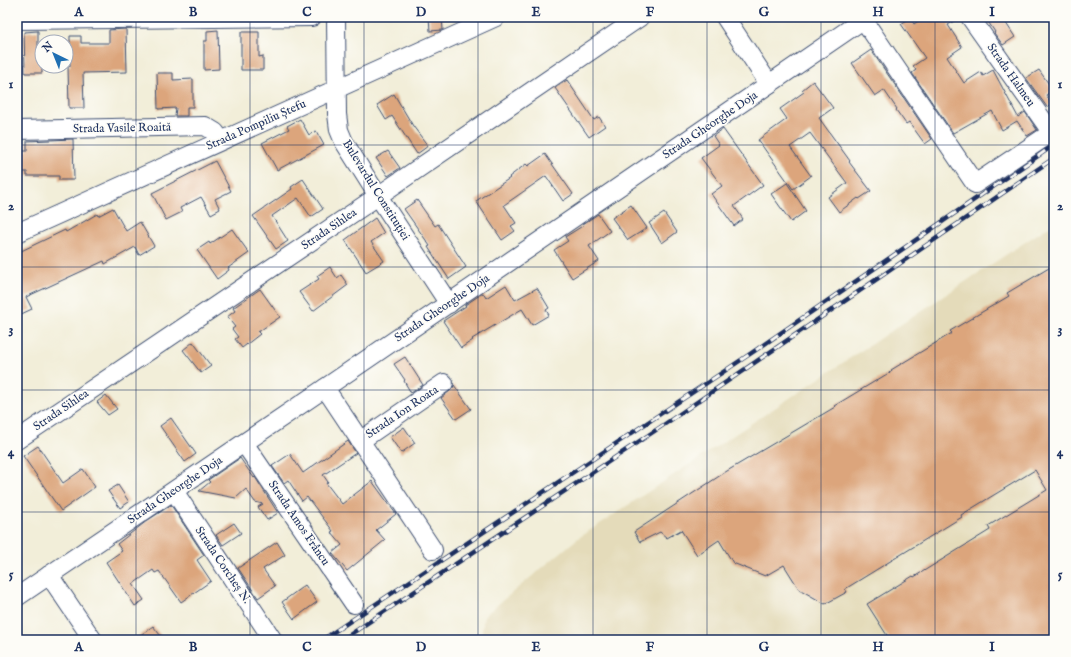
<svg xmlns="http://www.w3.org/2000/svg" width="1071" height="657" font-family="'IM FELL English',serif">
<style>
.built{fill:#e4dbba}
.building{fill:#dca57b}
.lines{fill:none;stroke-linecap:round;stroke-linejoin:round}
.minor-casing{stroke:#3b4c70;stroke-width:20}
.minor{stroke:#fff;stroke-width:18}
.rail-casing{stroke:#1b2f5e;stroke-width:4.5}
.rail{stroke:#fdfcf7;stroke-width:3;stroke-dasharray:9;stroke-linecap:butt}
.grid{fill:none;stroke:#1b2f5e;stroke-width:1;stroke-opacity:0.55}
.labels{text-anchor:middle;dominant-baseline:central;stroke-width:3.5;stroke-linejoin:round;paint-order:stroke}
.street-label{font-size:12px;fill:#1b2f5e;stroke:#fdfcf7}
.neatline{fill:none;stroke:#1b2f5e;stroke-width:1.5}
.grid-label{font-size:13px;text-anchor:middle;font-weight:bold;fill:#1b2f5e}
</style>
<rect width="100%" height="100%" fill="#fdfcf7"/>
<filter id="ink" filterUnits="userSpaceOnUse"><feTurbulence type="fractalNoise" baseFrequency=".025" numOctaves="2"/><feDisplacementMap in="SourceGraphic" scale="8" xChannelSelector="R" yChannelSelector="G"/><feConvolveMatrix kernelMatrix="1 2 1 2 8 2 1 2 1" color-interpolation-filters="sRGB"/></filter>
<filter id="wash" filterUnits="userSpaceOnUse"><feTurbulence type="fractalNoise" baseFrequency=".012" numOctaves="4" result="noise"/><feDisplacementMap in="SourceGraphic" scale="16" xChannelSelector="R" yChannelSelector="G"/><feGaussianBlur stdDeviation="0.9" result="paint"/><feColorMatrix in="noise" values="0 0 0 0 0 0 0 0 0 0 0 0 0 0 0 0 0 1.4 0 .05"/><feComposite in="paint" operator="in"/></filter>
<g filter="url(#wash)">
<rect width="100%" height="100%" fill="#f2eed9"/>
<polygon class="built" points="1054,223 1054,640 481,640 484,616 577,539"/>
<g id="blocks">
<g class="building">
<polygon points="429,17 442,17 443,30 430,31"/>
<polygon points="924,17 960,17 948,25 962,47 947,57 964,83 981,72 983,76 993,70 1018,117 1025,112 1037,130 1027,136 1017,121 1002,130 992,111 953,133 912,73 916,70 913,66 925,58 901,24 910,18 914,24"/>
<polygon points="985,17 1002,17 1015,37 1003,45 994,33 995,32"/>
<polygon points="126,29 127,72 83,73 84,108 69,108 68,66 70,66 70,36 81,36 81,43 109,43 109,30"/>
<polygon points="218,30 219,69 204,70 204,41 207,41 207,31"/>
<polygon points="38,31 38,51 42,51 42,73 25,73 24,32"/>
<polygon points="241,32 259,32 259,57 263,56 263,70 241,70"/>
<polygon points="871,50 932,139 925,144 909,122 906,124 896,110 897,109 884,90 875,96 852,63"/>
<polygon points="1039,70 1053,90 1046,95 1052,104 1047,107 1026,78"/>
<polygon points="157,73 173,73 173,80 193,79 193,107 187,107 187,116 175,116 176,108 158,109"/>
<polygon points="567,80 594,120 599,117 605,126 589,137 555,88"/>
<polygon points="813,81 833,108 819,118 850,161 849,162 871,191 859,199 858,198 839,212 828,197 847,183 810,133 790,147 811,176 793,189 758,140 787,119 780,109 804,92 802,90"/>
<polygon points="394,94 413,126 428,146 417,154 392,116 386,120 377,105"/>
<polygon points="300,119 309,135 316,131 324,145 277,170 262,143 289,129 287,126"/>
<polygon points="723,129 763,185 734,206 743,219 734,226 711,194 722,186 701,158 719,145 713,136"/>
<polygon points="73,139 74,180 59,180 59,176 27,176 27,172 17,172 17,151 27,151 27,141"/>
<polygon points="388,151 400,168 388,176 376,158"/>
<polygon points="545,154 573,194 563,201 546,176 504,205 516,223 511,226 515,231 502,240 476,201 510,178 509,177 526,164 528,166"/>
<polygon points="215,161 231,191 215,199 220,209 211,214 201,197 180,208 182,212 166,220 152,193"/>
<polygon points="303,179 323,209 311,217 298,198 272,216 288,241 276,249 253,216 292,189 291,187"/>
<polygon points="787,183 806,211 791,222 771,194"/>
<polygon points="417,200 435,226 438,224 466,267 449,279 428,247 430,246 404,209"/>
<polygon points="631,205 647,228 628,240 612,218"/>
<polygon points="113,208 126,231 140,222 154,246 139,255 135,247 105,264 104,261 26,297 32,309 17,316 17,253 65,230 66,232 97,214 98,216"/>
<polygon points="664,213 677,232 662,243 649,223"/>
<polygon points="598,214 610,231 589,246 599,261 572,278 554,250 568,241 565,237 584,225 583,224"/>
<polygon points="375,218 384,233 371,242 384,261 366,272 345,240"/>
<polygon points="232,229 249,253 228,268 229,270 217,279 197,250 209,242 210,244"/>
<polygon points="1054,265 1054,640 890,640 867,604 913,576 914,577 990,530 988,526 1047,490 1035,470 961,515 962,517 845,589 847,592 825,604 799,589 784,565 765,576 733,563 719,540 697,555 681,530 667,538 660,532 640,542 634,532 727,471 835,407 834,406 892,371 891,370 952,333 950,331 1009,296 1007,293"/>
<polygon points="330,267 337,278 341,275 348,285 313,311 299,292 319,279 317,276"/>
<polygon points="506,285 515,300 537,288 549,308 546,310 549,315 532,325 522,309 472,339 473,340 461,348 443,321 466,306 465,305 483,293 486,298"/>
<polygon points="260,289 280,317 258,332 260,334 242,348 235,339 238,337 232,329 235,327 227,317 235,311 233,308"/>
<polygon points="193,342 211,366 201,373 183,350"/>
<polygon points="405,357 423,385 411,393 404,381 405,380 394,364"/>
<polygon points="454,385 471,409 456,419 441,398 450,391 453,388"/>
<polygon points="106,395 117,409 108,415 97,402"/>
<polygon points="171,418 196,454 185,462 160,426"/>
<polygon points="404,427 415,443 401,453 390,437"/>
<polygon points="348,441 356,453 323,475 328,482 326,483 342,504 372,481 396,514 376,530 385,540 347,571 332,553 342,545 331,532 333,531 307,497 302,501 288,480 284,483 272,466 290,454 303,473"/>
<polygon points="38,446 63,483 83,469 95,487 61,511 23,456"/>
<polygon points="240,458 254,478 255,477 278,513 267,520 258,507 263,504 255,502 246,489 236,498 199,491 210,482 208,480"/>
<polygon points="118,485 129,502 120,508 108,491"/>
<polygon points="171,505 204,555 197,560 211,581 181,602 159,571 155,573 153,570 133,584 144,600 135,606 106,562 122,551 117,544 148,520"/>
<polygon points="234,523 241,533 223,545 216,535"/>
<polygon points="277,542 285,555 263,569 275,586 258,598 238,568"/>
<polygon points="305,585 317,602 294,619 282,602"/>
<polygon points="153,626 164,640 134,640"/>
</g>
</g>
</g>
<g filter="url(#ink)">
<use href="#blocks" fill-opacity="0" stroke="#3b4c70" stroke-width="1"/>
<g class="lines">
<g class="minor-casing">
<g id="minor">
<polyline points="336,17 337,114 339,130 344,142 378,196 449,304"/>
<polyline points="725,17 769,84"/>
<polyline points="970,17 1052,133"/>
<polyline points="863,19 975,184 1054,131"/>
<polyline points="17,20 312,17"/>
<polyline points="17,130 205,126 215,132 221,140"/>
<path d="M17 233C177 161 337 90 496 17"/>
<polyline points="325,388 433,550"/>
<polyline points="17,440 378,196 640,17"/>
<polyline points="360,441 444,383"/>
<polyline points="244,443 354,604"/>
<polyline points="174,491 273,640"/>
<polyline points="49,575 93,640"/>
<polyline points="17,597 325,388 867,17"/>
</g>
</g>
<use href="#minor" class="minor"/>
<g class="rail-casing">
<g id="rail">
<polyline points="322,640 750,354 1054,145"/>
<polyline points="342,640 662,426 1054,158"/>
</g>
</g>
<use href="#rail" class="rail"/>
</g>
</g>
<path class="grid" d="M136 17V640M250 17V640M364 17V640M478 17V640M593 17V640M707 17V640M821 17V640M935 17V640M17 145H1054M17 267H1054M17 390H1054M17 512H1054"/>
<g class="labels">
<g class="street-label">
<text transform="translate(1011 75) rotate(55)">Strada Halmeu</text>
<text transform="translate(256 125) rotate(-24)">Strada Pompiliu Ștefu</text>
<text transform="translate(710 125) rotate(-34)">Strada Gheorghe Doja</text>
<text transform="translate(122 128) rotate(-1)">Strada Vasile Roaită</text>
<text transform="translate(376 190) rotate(58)">Bulevardul Constituției</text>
<text transform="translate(329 229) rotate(-34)">Strada Sihlea</text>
<text transform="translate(442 308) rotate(-34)">Strada Gheorghe Doja</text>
<text transform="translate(61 410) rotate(-34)">Strada Sihlea</text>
<text transform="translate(402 412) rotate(-34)">Strada Ion Roata</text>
<text transform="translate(175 490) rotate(-34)">Strada Gheorghe Doja</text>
<text transform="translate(299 523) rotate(56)">Strada Amos Frâncu</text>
<text transform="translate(223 565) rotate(56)">Strada Corcheș N.</text>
</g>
</g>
<rect width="1071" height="657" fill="none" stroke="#fdfcf7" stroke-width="44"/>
<g transform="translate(54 54) rotate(317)"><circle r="19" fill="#fdfcf7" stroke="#a3aaba"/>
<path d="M0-3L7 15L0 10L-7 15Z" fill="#1f6fb2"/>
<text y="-6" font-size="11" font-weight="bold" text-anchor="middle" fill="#1b2f5e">N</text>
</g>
<rect x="22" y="22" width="1027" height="613" class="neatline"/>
<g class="grid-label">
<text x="79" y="16">A</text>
<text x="193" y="16">B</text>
<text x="307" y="16">C</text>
<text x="421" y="16">D</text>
<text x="536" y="16">E</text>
<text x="650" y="16">F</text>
<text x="764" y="16">G</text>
<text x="878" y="16">H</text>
<text x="992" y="16">I</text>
<text x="11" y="88">1</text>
<text x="1060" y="88">1</text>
<text x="11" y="210">2</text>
<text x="1060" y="210">2</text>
<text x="11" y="333">3</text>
<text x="1060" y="333">3</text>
<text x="11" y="456">4</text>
<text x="1060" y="456">4</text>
<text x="11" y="578">5</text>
<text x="1060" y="578">5</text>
<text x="79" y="651">A</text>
<text x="193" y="651">B</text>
<text x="307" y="651">C</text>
<text x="421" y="651">D</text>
<text x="536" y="651">E</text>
<text x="650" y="651">F</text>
<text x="764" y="651">G</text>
<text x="878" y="651">H</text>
<text x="992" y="651">I</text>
</g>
</svg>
